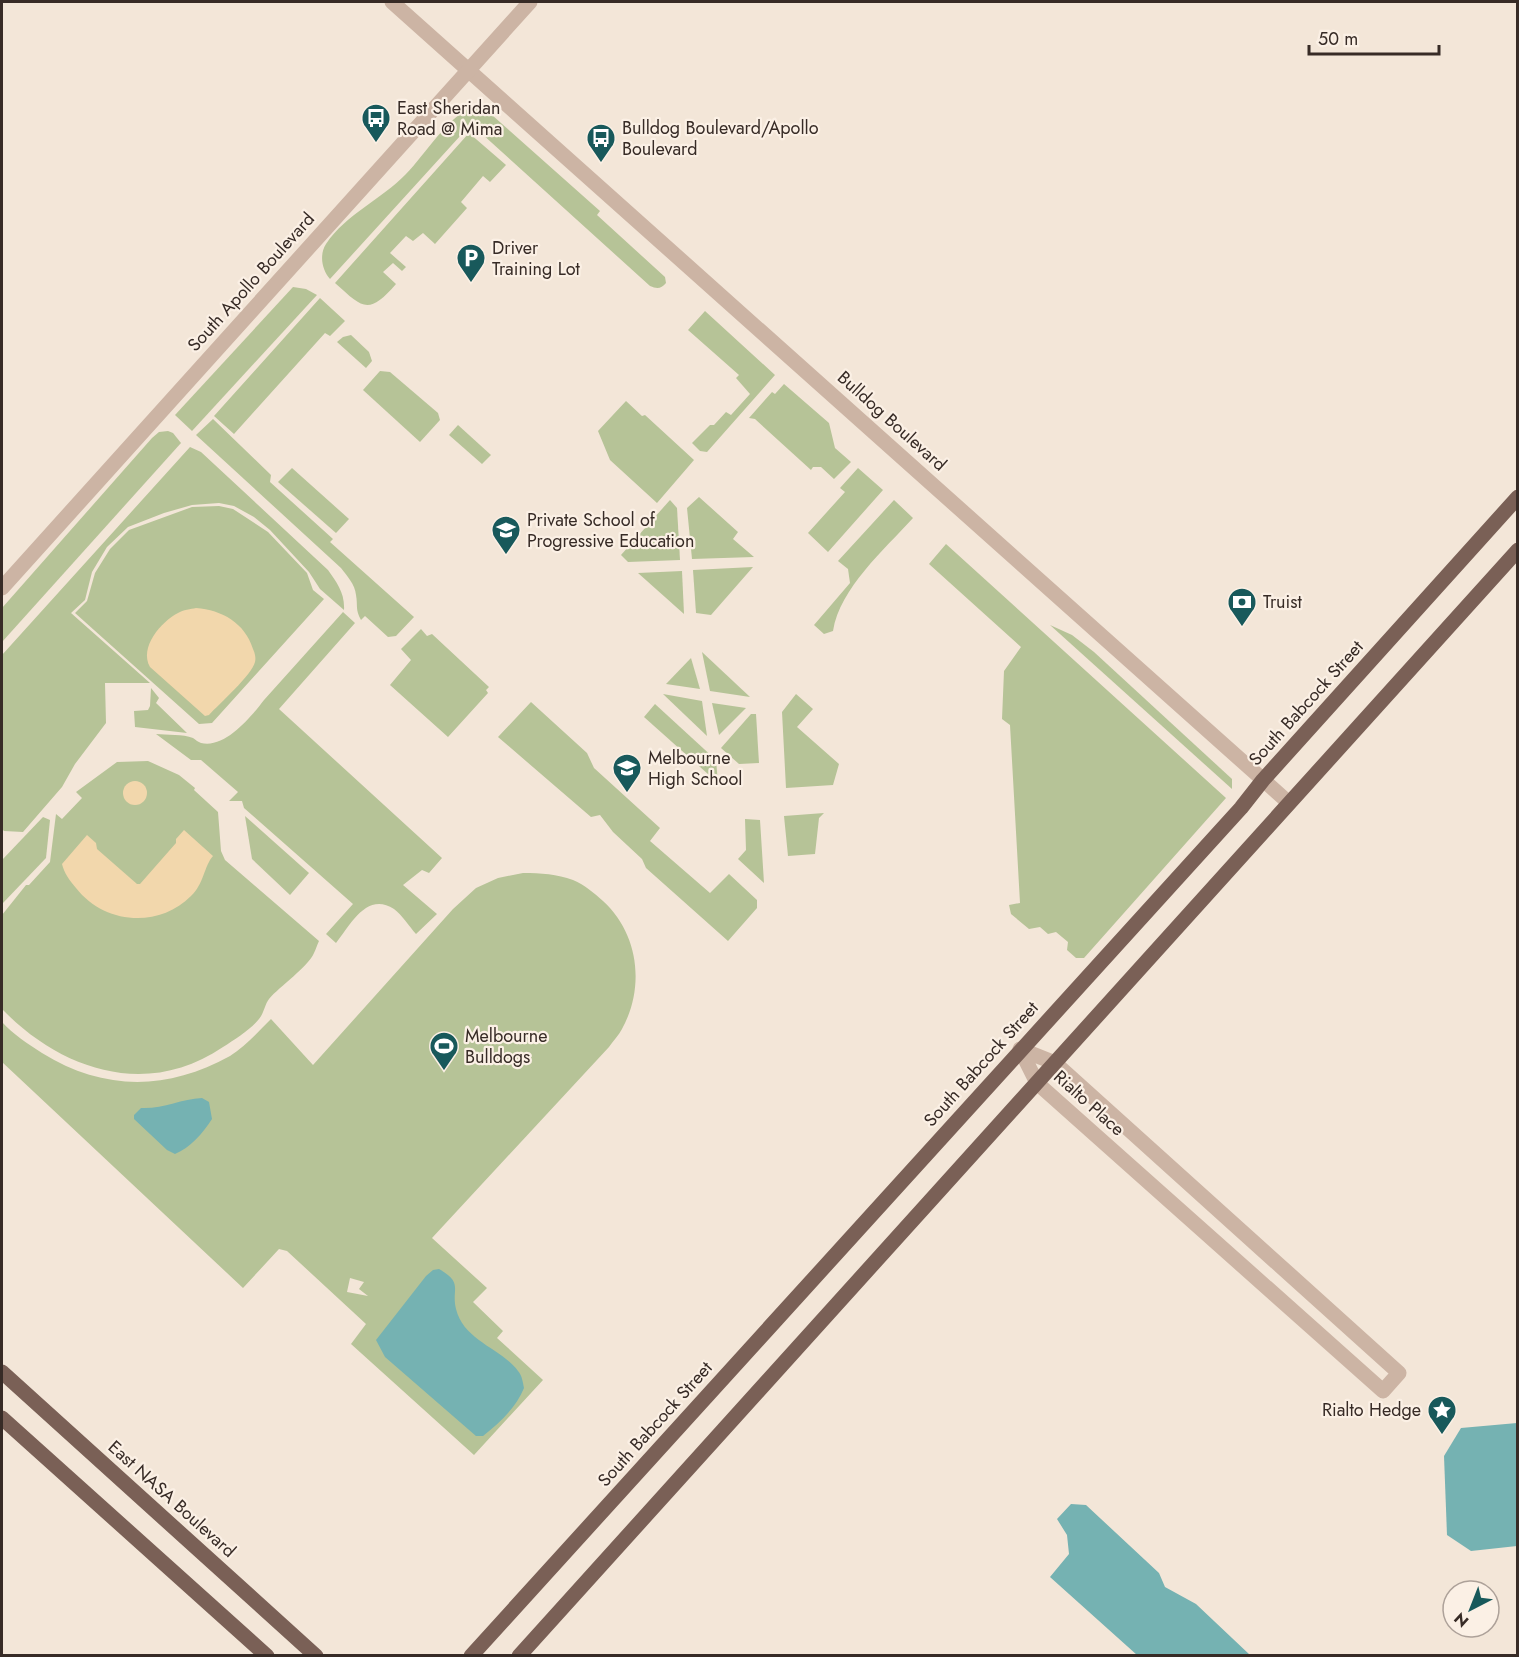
<svg xmlns="http://www.w3.org/2000/svg" width="1519" height="1657" font-family="Jost,sans-serif">
<style>
.green{fill:#b6c397;fill-rule:evenodd}
.sand{fill:#f2d7ac}
.water{fill:#75b2b2}
.lines{fill:none;stroke-linecap:round;stroke-linejoin:round}
.minor{stroke:#ccb4a4;stroke-width:15}
.major{stroke:#7a6056;stroke-width:15}
.labels{text-anchor:middle;dominant-baseline:central;stroke-width:4.5;stroke-linejoin:round;paint-order:stroke}
.poi-label{font-size:18px;fill:#372b26;stroke:#fbf0e5;text-anchor:start}
.street-label{font-size:18px;fill:#372b26;stroke:#fbf0e5}
</style>
<rect width="100%" height="100%" fill="#f3e6d8"/>
<g class="green">
<path d="M475 106 492 115 600 211 597 215 665 277 666 283C661 289 657 289 650 286L471 124 330 279C322 270 319 255 326 244 346 214 382 199 406 174 425 155 450 113 475 106Z"/>
<path d="M469 133 506 165 490 182 483 176 461 202 467 208 435 244 423 233 413 241 406 236 390 253 406 267 402 271 393 263 383 272 396 284C368 316 363 308 335 283Z"/>
<polygon points="293,287 306,289 317,295 192,431 175,415"/>
<polygon points="320,298 345,321 330,336 325,333 234,434 214,416"/>
<polygon points="705,311 775,375 707,452 700,451 692,443 710,425 714,425 726,412 731,415 750,394 736,378 739,375 688,330"/>
<polygon points="351,335 369,352 372,361 366,368 337,342 343,337"/>
<polygon points="380,371 390,372 438,413 440,420 420,442 363,390"/>
<polygon points="784,384 829,423 835,448 851,462 834,479 821,467 813,467 811,470 755,419 749,418 772,392 775,394"/>
<polygon points="626,401 642,416 645,415 694,460 657,503 610,460 598,431"/>
<path d="M213 419 271 475 270 482 333 539 330 542 414 617 396 636 388 637 365 616 361 620C355 609 358 606 356 595 355 584 347 576 341 568L196 435Z"/>
<polygon points="458,425 491,455 482,464 449,435"/>
<polygon points="168,431 173,433 181,443 2,642 2,608 152,438 159,432"/>
<path d="M190 447 201 452 328 570C337 583 345 593 344 610L320 589 309 572 270 530 254 517 234 506 219 503 192 505 164 513 128 527 107 547 92 572 85 600 71 613 150 683H105L106 723 75 764 62 787 23 832 4 831 2 829V655Z"/>
<polygon points="292,468 349,519 336,533 278,482"/>
<polygon points="858,468 883,490 828,552 808,533 845,492 840,488"/>
<polygon points="699,497 738,532 733,539 754,557 692,559 687,508"/>
<polygon points="670,500 677,508 680,560 628,562 621,555"/>
<path d="M894 500 913 518C884 550 840 588 833 631L824 634 814 625 850 583 848 569 838 561Z"/>
<polygon points="219,506 233,509 268,532 307,573 313,590 324,599 212,723 199,724 75,613 87,601 95,573 110,549 129,530 192,507"/>
<polygon points="946,544 1226,798 1084,958 1076,958 1067,950 1068,942 1056,932 1048,934 1040,927 1029,929 1011,914 1009,905 1020,903 1010,725 1002,719 1004,671 1021,647 929,564"/>
<polygon points="753,567 711,615 696,613 693,570"/>
<polygon points="682,571 684,614 638,573"/>
<path d="M343 612 355 623 279 709 442 858 429 873 422 870 403 885 437 914 416 934C409 926 402 915 394 909 367 891 350 925 336 943L326 934 353 904 244 808 242 801H229L238 792 201 760H191L156 734C167 735 183 734 193 738 196 740 198 742 201 743 225 749 251 717 264 700Z"/>
<polygon points="1050,625 1072,635 1094,652 1232,779 1232,789"/>
<polygon points="421,629 427,636 432,634 489,687 486,690 488,693 448,737 390,685 411,660 401,649"/>
<polygon points="702,652 750,697 710,691"/>
<polygon points="691,658 700,689 666,684"/>
<polygon points="151,688 159,698 156,703 187,733 135,727 134,711 148,710 150,706"/>
<polygon points="663,694 702,701 707,736"/>
<polygon points="796,694 813,709 797,727 839,764 833,785 786,788 782,712"/>
<polygon points="531,702 587,753 594,768 660,828 650,841 710,893 729,874 757,900 757,908 728,941 646,868 642,859 613,832 600,815 591,817 498,737"/>
<polygon points="712,703 746,708 719,735"/>
<polygon points="655,704 716,760 718,783 644,717"/>
<polygon points="751,714 756,714 759,763 739,764 721,748"/>
<path d="M148 761 179 775 195 788 194 790 218 812 221 851 225 860 319 941C317 945 316 949 314 953 308 967 280 986 269 999 265 1004 264 1013 259 1019 250 1030 235 1039 223 1047 147 1099 61 1070 2 1009V915L26 885H29L50 862 56 814 62 819 82 798 76 792 117 762Z"/>
<polygon points="824,813 819,818 815,854 788,856 784,816"/>
<polygon points="245,816 309,873 290,895 252,859"/>
<polygon points="43,817 50,820 46,858 2,904 2,860"/>
<polygon points="745,819 760,820 764,883 738,859 746,850"/>
<path d="M523 873C541 873 557 874 573 880 585 885 594 893 603 901 639 934 645 987 622 1029 619 1035 613 1041 609 1047L432 1238 487 1288 473 1302 503 1331 497 1338 543 1380 474 1455 351 1344 366 1324 287 1251 279 1249 243 1288 2 1062V1022C13 1034 28 1044 42 1053 103 1091 167 1091 230 1056 245 1047 258 1032 271 1019L313 1065 453 909 476 888 498 878ZM350 1278 364 1282 359 1289 368 1296 347 1292Z"/>
</g>
<g class="sand">
<path d="M196 608C222 610 245 623 253 649 255 653 256 658 255 662 252 675 219 704 209 715L205 716 150 667C139 647 161 622 178 613 183 610 191 609 196 608Z"/>
<circle cx="135" cy="793" r="12"/>
<path d="M184 830 213 856C204 866 204 884 191 896 158 929 104 924 76 888 70 881 64 873 62 864L87 835 96 843 97 849 137 884H140L176 843V839Z"/>
</g>
<g class="water">
<path d="M202 1098 209 1102 212 1119C203 1133 190 1148 175 1154L167 1150 134 1119V1115L141 1108C163 1109 181 1099 202 1098Z"/>
<path d="M439 1269C464 1283 451 1289 456 1309 464 1341 501 1348 518 1371 522 1375 523 1383 524 1388 516 1408 499 1423 483 1436H476L385 1357 376 1340 426 1276 433 1270Z"/>
<polygon points="1517,1423 1517,1546 1471,1551 1447,1535 1444,1456 1461,1428"/>
<polygon points="1071,1504 1086,1505 1159,1573 1165,1587 1196,1604 1250,1655 1137,1655 1050,1577 1069,1554 1067,1535 1057,1519"/>
</g>
<g class="lines">
<g class="minor">
<polyline points="392,2 1289,803"/>
<polyline points="2,588 530,2"/>
<polygon points="1020,1049 1055,1063 1399,1373 1383,1391 1037,1083"/>
</g>
<g class="major">
<polyline points="2,1372 316,1656"/>
<polyline points="2,1418 267,1656"/>
<polyline points="471,1656 1241,808 1263,780 1518,497"/>
<polyline points="519,1656 1518,550"/>
</g>
</g>
<defs>
<g id="bus-pin" transform="scale(1.5)"><path d="M0 17L-7.5 6A9.5 9.5 0 1 1 7.5 6Z" fill="#18595b" stroke="#fbf0e5"/><path d="M-5-6H5V4H4V6H2V4H-2V6H-4V4H-5ZM-3.5-4V0h7V-4ZM-3.5 1.2v1.5H-2V1.2ZM2 1.2v1.5H3.5V1.2Z" fill="#fff"/></g>
<g id="parking-pin" transform="scale(1.5)"><path d="M0 17L-7.5 6A9.5 9.5 0 1 1 7.5 6Z" fill="#18595b" stroke="#fbf0e5"/><path d="M-3.5-5.5H1a3.5 3.5 0 0 1 0 7H-1V5.5H-3.5ZM-1-3.4V-.6H.8a1.4 1.4 0 0 0 0-2.8Z" fill="#fff"/></g>
<g id="school-pin" transform="scale(1.5)"><path d="M0 17L-7.5 6A9.5 9.5 0 1 1 7.5 6Z" fill="#18595b" stroke="#fbf0e5"/><path d="M0-5L7-2L0 1L-7-2ZM-4 1L0 2.5L4 1V4Q0 6-4 4Z" fill="#fff"/></g>
<g id="bank-pin" transform="scale(1.5)"><path d="M0 17L-7.5 6A9.5 9.5 0 1 1 7.5 6Z" fill="#18595b" stroke="#fbf0e5"/><path d="M-6-4H6V4H-6ZM0-2.3a2.3 2.3 0 1 0 0 4.6a2.3 2.3 0 1 0 0-4.6Z" fill="#fff"/></g>
<g id="stadium-pin" transform="scale(1.5)"><path d="M0 17L-7.5 6A9.5 9.5 0 1 1 7.5 6Z" fill="#18595b" stroke="#fbf0e5"/><path d="M0-5a6.5 5 0 1 0 0 10a6.5 5 0 1 0 0-10ZM-3.5-1.8h7v3.6h-7Z" fill="#fff"/></g>
<g id="sight-pin" transform="scale(1.5)"><path d="M0 17L-7.5 6A9.5 9.5 0 1 1 7.5 6Z" fill="#18595b" stroke="#fbf0e5"/><path d="M0-6L1.8-2.2L6-1.7L2.9 1.2L3.7 5.4L0 3.3L-3.7 5.4L-2.9 1.2L-6-1.7L-1.8-2.2Z" fill="#fff"/></g>
</defs>
<g fill-rule="evenodd">
<use href="#bus-pin" x="376" y="118"/>
<use href="#bus-pin" x="601" y="138"/>
<use href="#parking-pin" x="471" y="258"/>
<use href="#school-pin" x="506" y="530"/>
<use href="#bank-pin" x="1242" y="602"/>
<use href="#school-pin" x="627" y="768"/>
<use href="#stadium-pin" x="444" y="1046"/>
<use href="#sight-pin" x="1442" y="1410"/>
</g>
<g class="labels">
<g class="poi-label">
<text x="397" y="108">East Sheridan<tspan x="397" dy="21">Road @ Mima</tspan></text>
<text x="622" y="128">Bulldog Boulevard/Apollo<tspan x="622" dy="21">Boulevard</tspan></text>
<text x="492" y="248">Driver<tspan x="492" dy="21">Training Lot</tspan></text>
<text x="527" y="520">Private School of<tspan x="527" dy="21">Progressive Education</tspan></text>
<text x="1263" y="602">Truist</text>
<text x="648" y="758">Melbourne<tspan x="648" dy="21">High School</tspan></text>
<text x="465" y="1036">Melbourne<tspan x="465" dy="21">Bulldogs</tspan></text>
<text x="1421" y="1410" text-anchor="end">Rialto Hedge</text>
</g>
<g class="street-label">
<text transform="translate(251 282) rotate(-48)">South Apollo Boulevard</text>
<text transform="translate(892 421) rotate(42)">Bulldog Boulevard</text>
<text transform="translate(1306 703) rotate(-48)">South Babcock Street</text>
<text transform="translate(981 1064) rotate(-48)">South Babcock Street</text>
<text transform="translate(1089 1103) rotate(42)">Rialto Place</text>
<text transform="translate(655 1424) rotate(-48)">South Babcock Street</text>
<text transform="translate(172 1499) rotate(42)">East NASA Boulevard</text>
</g>
</g>
<rect width="1519" height="1657" fill="none" stroke="#372b26" stroke-width="6"/>
<g transform="translate(1471 1609) rotate(222)"><circle r="28" fill="#fbf0e5" stroke="#ada199" stroke-width="1.5"/>
<path d="M0-4.5L10 22L0 15L-10 22Z" fill="#18595b"/>
<text y="-9" font-size="16" font-weight="bold" text-anchor="middle" fill="#372b26">N</text>
</g>
<path d="M1309 45v9h130v-9" fill="none" stroke="#372b26" stroke-width="3"/>
<text x="1318" y="45" font-size="18" fill="#372b26" stroke="#fbf0e5" stroke-width="4.5" paint-order="stroke">50 m</text>
</svg>
